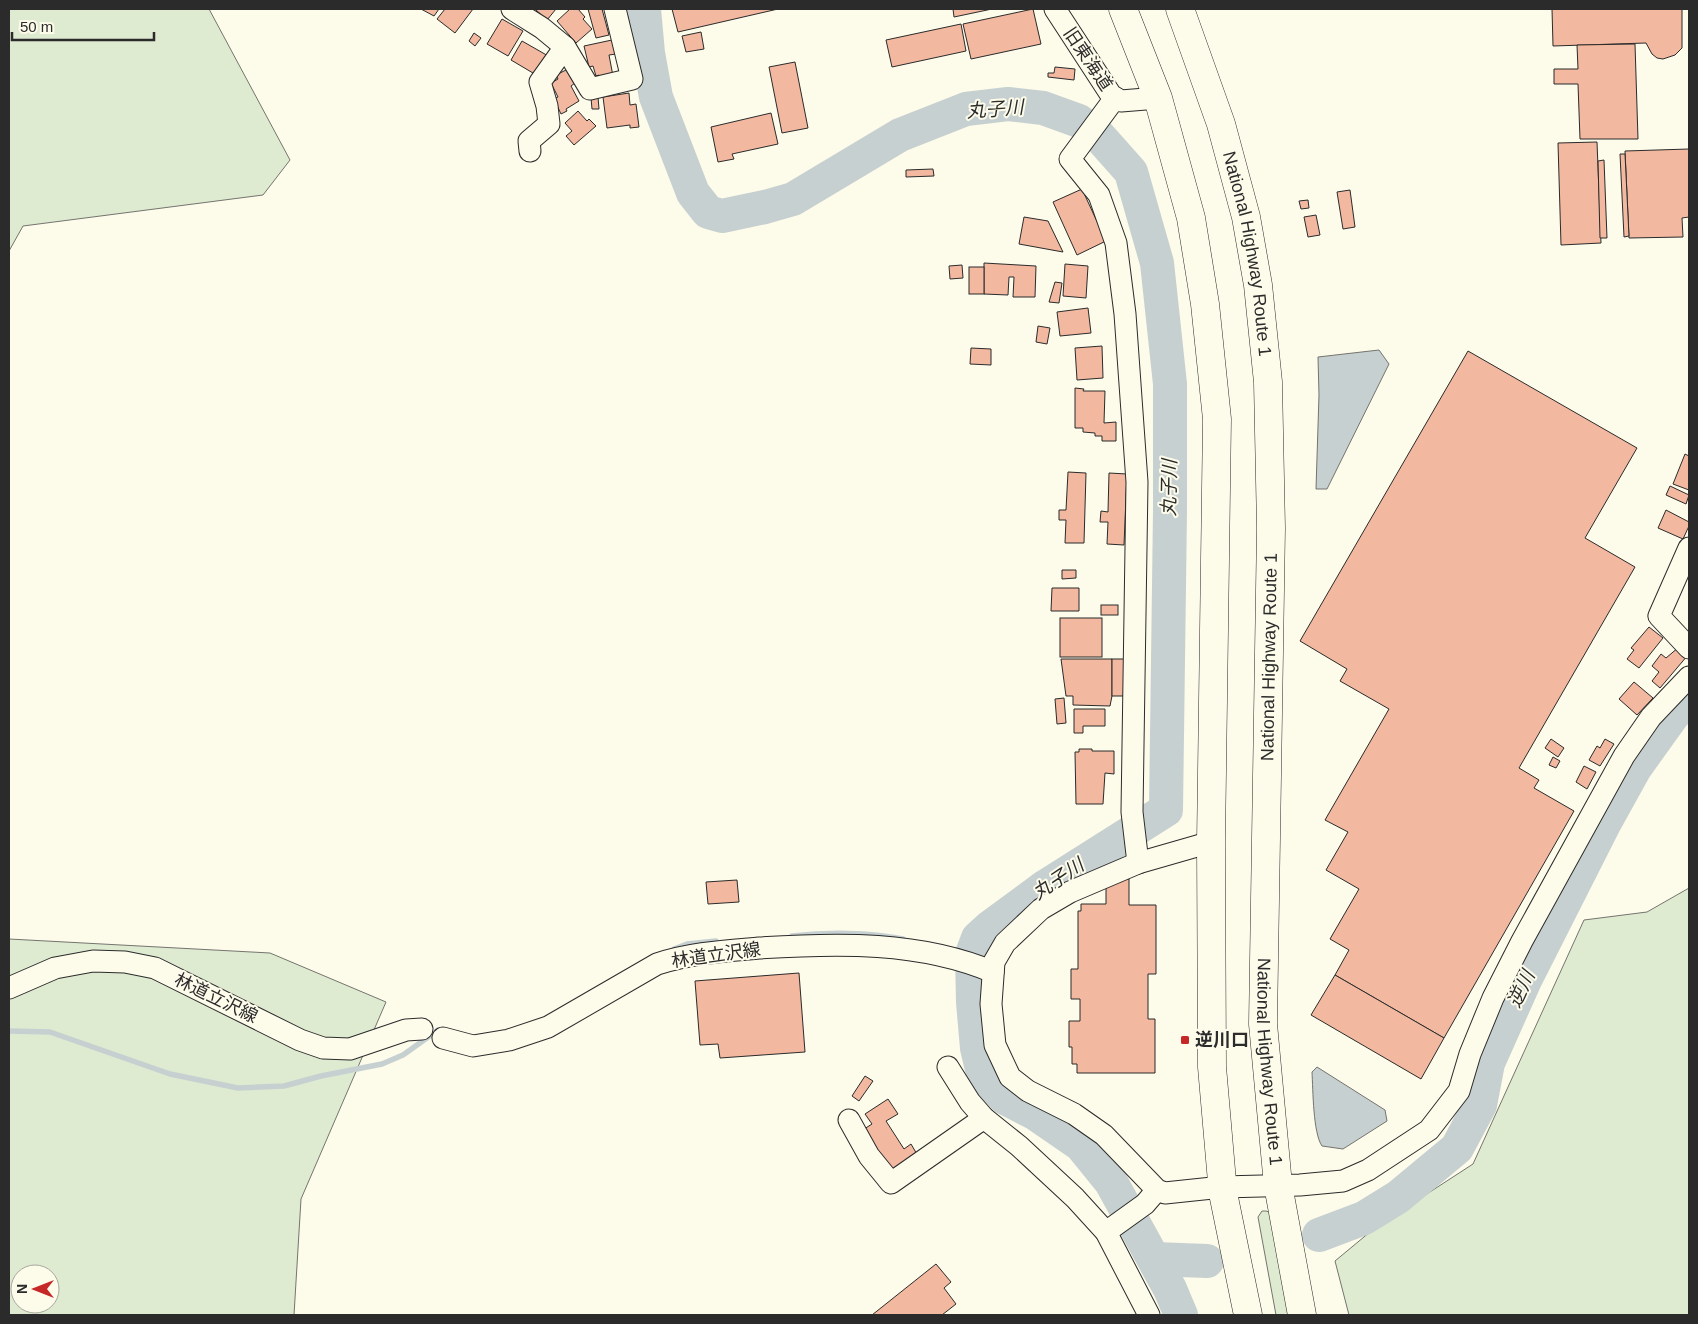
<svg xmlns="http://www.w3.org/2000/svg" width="1698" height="1324" font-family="Helvetica,'Noto Sans JP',sans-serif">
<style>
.green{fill:#deebd1;stroke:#74746e;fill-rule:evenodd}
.water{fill:#c7d0d0;stroke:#74746e}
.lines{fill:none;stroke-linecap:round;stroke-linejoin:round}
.stream{stroke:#c7d0d0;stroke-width:5.5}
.river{stroke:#c7d0d0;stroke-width:34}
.building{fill:#f2b8a0;stroke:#2b2b2b}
.minor-casing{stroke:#2b2b2b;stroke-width:23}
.highway-casing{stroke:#2b2b2b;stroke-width:29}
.minor{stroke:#fdfbea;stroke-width:21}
.highway{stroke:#fdfbea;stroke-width:28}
.poi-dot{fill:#c62828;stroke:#fdfbea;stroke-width:2}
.labels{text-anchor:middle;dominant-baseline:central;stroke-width:4;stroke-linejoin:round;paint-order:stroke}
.street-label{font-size:18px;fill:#2b2b2b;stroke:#fdfbea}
.poi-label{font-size:18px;font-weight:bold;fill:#2b2b2b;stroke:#fdfbea;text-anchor:start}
.water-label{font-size:19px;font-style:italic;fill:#2b2b2b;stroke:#fdfbea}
</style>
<rect width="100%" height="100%" fill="#fdfbea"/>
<g class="green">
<polygon points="9,9 209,9 290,160 263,195 23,226 9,251"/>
<polygon points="1689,888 1689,1315 1349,1315 1335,1261 1376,1227 1473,1164 1584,920 1647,912"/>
<path d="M9 939 270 953 386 1002 301 1199 294 1315H9ZM20 1274H50V1304H20Z"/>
<polygon points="1262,1211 1266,1211 1272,1213 1289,1315 1276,1315 1258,1217"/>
</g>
<g class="water">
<polygon points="1379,350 1389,364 1327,489 1316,489 1319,395 1318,357"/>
<path d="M1317 1067 1385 1110 1387 1121 1343 1149 1322 1146C1313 1133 1313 1090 1312 1072Z"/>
</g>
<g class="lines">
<g class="stream">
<path d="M792 936C826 932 870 932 903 939"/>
<polyline points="674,949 687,944 716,941"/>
<polyline points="9,1031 50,1032 170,1074 238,1088 284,1086 321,1076 382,1064 403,1055 438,1030"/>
</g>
<g class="river">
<polyline points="644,9 648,53 656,97 693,193 708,212 722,216 765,207 793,199 900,135 966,109 1008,104 1043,108 1079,121 1099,136 1131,172 1157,263 1170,384 1170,510 1166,810 1046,886 989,928 978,938 972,954 973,1002 977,1048 982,1069 992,1085 1005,1098 1036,1114 1081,1145 1111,1182 1170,1289 1181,1315"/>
<polyline points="1319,1235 1364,1218 1398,1197 1457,1148 1480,1105 1488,1063 1525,980 1604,824 1635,768 1673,715 1689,699"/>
<polyline points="1154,1259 1207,1261"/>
</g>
</g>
<g class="building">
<polygon points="421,9 439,9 434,16"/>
<polygon points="445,9 473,9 455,33 437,19"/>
<polygon points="535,9 556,9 547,20"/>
<polygon points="570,9 578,9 585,17 583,19 592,29 576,43 557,21"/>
<polygon points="588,9 602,9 609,35 596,38"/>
<polygon points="672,9 778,9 678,32"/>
<polygon points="953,9 992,9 954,17"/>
<polygon points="1033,9 1041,44 971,59 963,24"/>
<polygon points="1552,9 1682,9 1682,48 1675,55 1663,59 1657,58 1652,54 1646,43 1553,46"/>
<polygon points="502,19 523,31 508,56 487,44"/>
<polygon points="961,24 966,51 892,67 886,40"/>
<polygon points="701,32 704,49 686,52 682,36"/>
<polygon points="474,33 481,38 475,46 469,41"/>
<polygon points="612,40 616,54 609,55 613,76 599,79 599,75 596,76 593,66 589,67 584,46"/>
<polygon points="522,41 550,57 538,76 511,60"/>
<polygon points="1635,44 1638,139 1580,139 1578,84 1554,84 1554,69 1578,69 1577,45"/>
<polygon points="795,62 808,128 782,133 769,67"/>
<polygon points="1055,67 1075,69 1074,80 1048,77 1048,73 1054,73"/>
<polygon points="568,69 575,83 571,86 579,101 566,109 567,111 561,114 554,99 558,97 551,83 558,79 556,75"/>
<polygon points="629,93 630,105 636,104 639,127 630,128 630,125 607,128 603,97"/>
<polygon points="598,97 599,109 592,109 591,98"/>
<polygon points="578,111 587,121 589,119 596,126 574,145 566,136 572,131 565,123"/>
<polygon points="771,113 778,144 732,154 734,159 718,162 711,127"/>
<polygon points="1597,142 1601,243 1561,245 1558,143"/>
<polygon points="1689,149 1689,217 1682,218 1683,237 1629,238 1625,151"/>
<polygon points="1620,154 1625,154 1629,236 1624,237"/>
<polygon points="1604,160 1607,238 1600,238 1598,161"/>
<polygon points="933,169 934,176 906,177 906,170"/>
<polygon points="1082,189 1106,241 1077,255 1053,202"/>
<polygon points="1350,190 1355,227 1343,229 1337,192"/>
<polygon points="1308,200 1309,208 1301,209 1299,201"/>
<polygon points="1316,215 1320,235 1308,237 1304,217"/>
<polygon points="1024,217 1048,221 1063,252 1019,244"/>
<polygon points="984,263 1036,266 1035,297 1013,297 1014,277 1009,277 1008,295 984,294"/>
<polygon points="1065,264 1088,266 1086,298 1063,296"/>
<polygon points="962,265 963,278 950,279 949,266"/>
<rect x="969" y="267" width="15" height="27"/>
<polygon points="1055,282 1062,283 1059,303 1049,302"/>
<polygon points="1088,308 1091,333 1060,336 1057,312"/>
<polygon points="1038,326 1050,328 1047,344 1036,342"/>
<polygon points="1102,346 1103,378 1077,380 1075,348"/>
<polygon points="971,348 991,349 991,365 970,364"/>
<polygon points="1468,351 1637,448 1585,538 1635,567 1519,768 1539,780 1534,788 1574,811 1444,1038 1335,975 1349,950 1330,939 1359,889 1326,870 1348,832 1325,820 1389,709 1340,681 1347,669 1300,641"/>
<polygon points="1075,388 1084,389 1083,391 1105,391 1104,423 1116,422 1116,441 1102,441 1102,436 1095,436 1095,433 1083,432 1083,428 1075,428"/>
<polygon points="1685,454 1689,456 1689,490 1673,484"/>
<polygon points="1068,472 1086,473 1084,543 1065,543 1066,520 1059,520 1059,510 1066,510"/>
<polygon points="1109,473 1127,474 1124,545 1107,544 1108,522 1100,522 1101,511 1108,512"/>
<polygon points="1670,486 1689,495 1686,504 1666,495"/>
<polygon points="1666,510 1689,522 1689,526 1683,539 1658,528"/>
<polygon points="1062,570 1076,570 1076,578 1062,579"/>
<polygon points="1052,588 1079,588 1079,611 1051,611"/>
<rect x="1101" y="605" width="17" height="10"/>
<rect x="1060" y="618" width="42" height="39"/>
<polygon points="1649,627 1663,638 1639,668 1627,659 1634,650 1631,648"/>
<polygon points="1679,647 1688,655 1660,688 1652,681 1659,672 1652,666 1661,654 1666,658"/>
<polygon points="1061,659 1112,659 1112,696 1110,706 1073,705 1073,696 1066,696"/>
<rect x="1112" y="659" width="12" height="37"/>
<polygon points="1634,682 1653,698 1637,715 1619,699"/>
<polygon points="1064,698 1066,723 1057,724 1055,699"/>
<polygon points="1074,709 1105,709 1105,726 1083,726 1083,733 1074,733"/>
<polygon points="1551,739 1564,748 1558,757 1545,748"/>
<polygon points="1605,739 1614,744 1600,766 1589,760 1597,746 1600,748"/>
<polygon points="1079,749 1092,749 1092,751 1114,751 1114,774 1105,773 1103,804 1076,804 1075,752 1079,752"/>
<polygon points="1553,757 1560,761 1556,768 1549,765"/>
<polygon points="1584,766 1596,772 1587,789 1576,782"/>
<polygon points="1114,879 1129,879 1129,905 1156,905 1156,974 1148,974 1148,1019 1155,1019 1155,1073 1077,1073 1077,1064 1072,1064 1072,1047 1069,1047 1069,1021 1080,1021 1080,999 1071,999 1071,969 1078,969 1078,911 1081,911 1081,904 1106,904 1106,884"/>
<polygon points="737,880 739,902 708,904 706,882"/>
<polygon points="799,973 805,1052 720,1058 718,1044 700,1045 695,981"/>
<polygon points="1335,975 1444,1038 1421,1079 1311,1015"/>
<polygon points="865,1076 873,1081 859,1101 852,1096"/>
<polygon points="888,1099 898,1114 886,1121 904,1149 911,1144 918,1156 889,1174 861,1131 872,1124 865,1114"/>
<polygon points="936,1264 951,1282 944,1288 956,1304 942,1315 872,1315"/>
</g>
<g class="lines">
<g class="minor-casing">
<g id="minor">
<polyline points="512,9 542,28 565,47 590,89 632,79 615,9"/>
<polyline points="1055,9 1111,95 1121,101 1158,98"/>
<polyline points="1115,98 1070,159 1099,195 1116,243 1125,314 1137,482 1132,812 1138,863"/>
<polyline points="530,151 529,141 549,124 547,106 540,82 565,47"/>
<polyline points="1689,548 1659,616 1689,648"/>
<polyline points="1211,842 1138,863 1070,892 1041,909 1005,943 994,962 991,1004 995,1045 1010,1077 1028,1091 1074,1114 1104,1135 1157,1190 1165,1193 1222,1187 1300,1185 1343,1181 1368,1170 1429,1130 1459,1091 1470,1054 1493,998 1522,941 1624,756 1651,717 1689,677"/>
<polyline points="9,988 55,968 93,961 125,962 155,968 300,1040 323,1048 350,1049 406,1030 422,1029"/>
<path d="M443 1038 473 1046 509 1040 548 1027 657 964C690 953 725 951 759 948 837 943 920 941 993 972"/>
<polyline points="948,1067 970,1102 984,1118 1019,1146 1075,1198 1106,1232 1149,1315"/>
<polyline points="849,1120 869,1156 891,1183 984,1118"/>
<polyline points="1106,1232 1145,1204 1157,1190"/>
</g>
</g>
<g class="highway-casing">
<g id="highway">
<polyline points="1123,9 1158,98 1191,218 1205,304 1217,419 1211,842 1212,1067 1223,1193 1248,1315"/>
<path id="s1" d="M1180 9 1221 124 1246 217 1258 285 1268 382 1271 528 1263 1024 1278 1185 1302 1315"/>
</g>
</g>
<use href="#minor" class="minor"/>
<use href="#highway" class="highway"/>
</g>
<rect class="poi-dot" x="1180" y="1035" width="10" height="10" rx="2.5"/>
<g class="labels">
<g class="street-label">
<text transform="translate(1088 59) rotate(56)">旧東海道</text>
<text stroke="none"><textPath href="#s1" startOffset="255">National Highway Route 1</textPath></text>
<text transform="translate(1269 657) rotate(-89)">National Highway Route 1</text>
<text transform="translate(716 955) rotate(-8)">林道立沢線</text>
<text transform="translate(216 998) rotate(26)">林道立沢線</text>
<text stroke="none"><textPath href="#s1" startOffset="1065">National Highway Route 1</textPath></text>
</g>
<g class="poi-label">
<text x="1195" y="1040">逆川口</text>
</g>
<g class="water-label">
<text transform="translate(995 109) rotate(-4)">丸子川</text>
<text transform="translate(1169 488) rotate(-89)">丸子川</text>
<text transform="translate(1058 879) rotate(-34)">丸子川</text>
<text transform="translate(1521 989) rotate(-65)">逆川</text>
</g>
</g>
<rect width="1698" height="1324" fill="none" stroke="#2b2b2b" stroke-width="20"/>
<g transform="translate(35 1289) rotate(270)"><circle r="24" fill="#fdfbea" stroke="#a9a89e"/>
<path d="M0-4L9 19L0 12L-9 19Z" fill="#c62828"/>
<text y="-8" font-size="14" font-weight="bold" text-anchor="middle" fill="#2b2b2b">N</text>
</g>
<path d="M12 32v8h142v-8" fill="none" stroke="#2b2b2b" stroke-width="2.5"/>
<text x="20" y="32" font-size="15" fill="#2b2b2b" stroke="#fdfbea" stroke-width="4" paint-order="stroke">50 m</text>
</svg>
